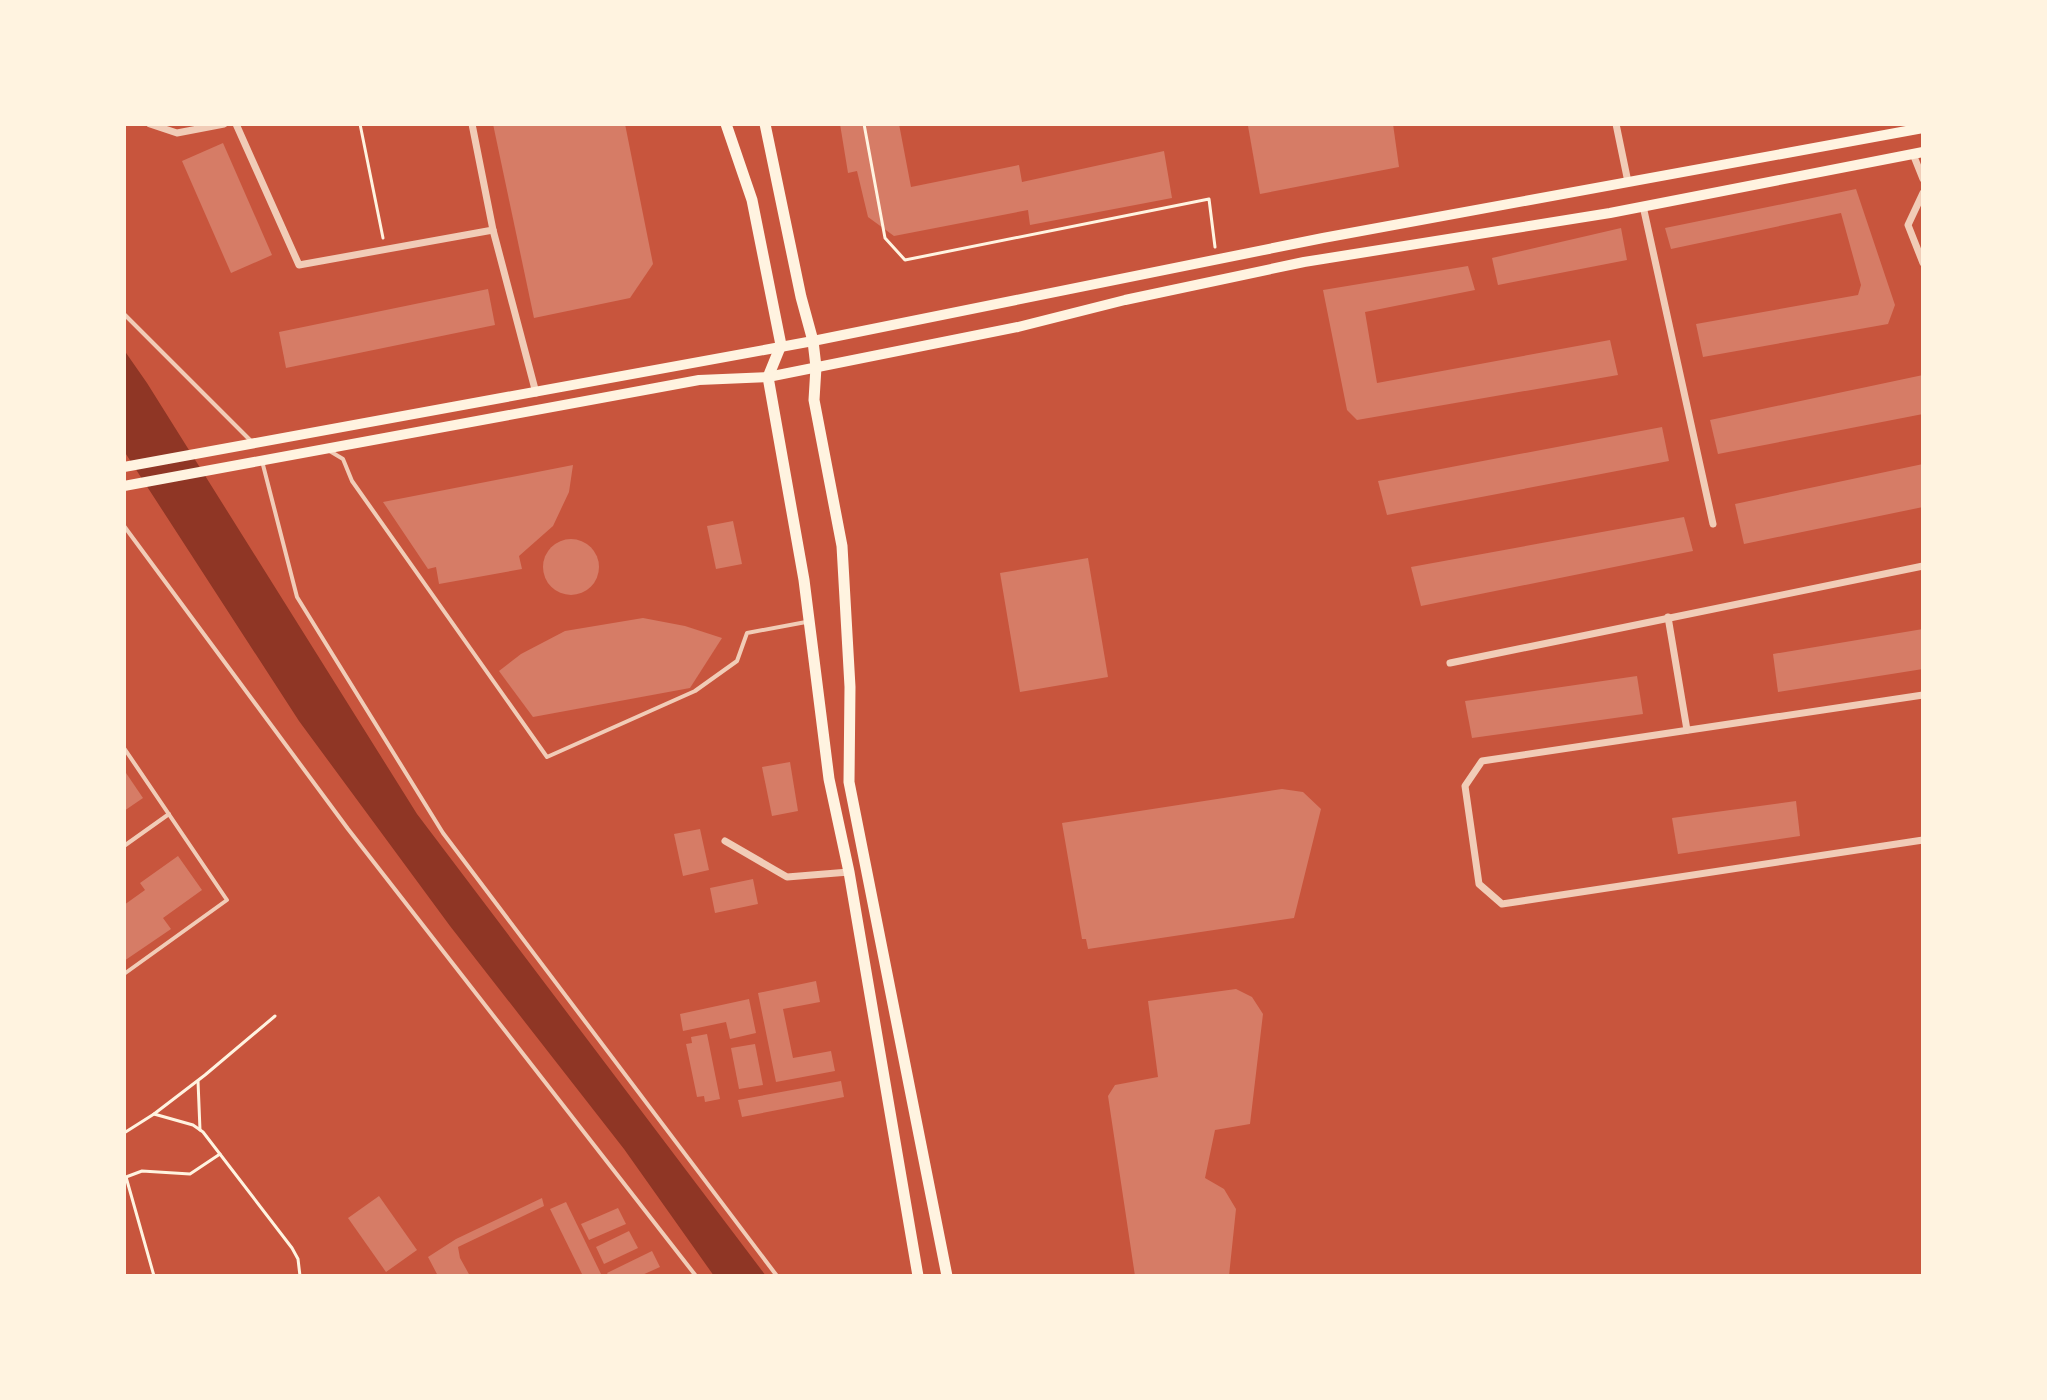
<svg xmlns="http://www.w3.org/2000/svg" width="2047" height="1400" font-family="Georgia,serif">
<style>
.water{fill:#8f3625}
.building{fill:#d67c66}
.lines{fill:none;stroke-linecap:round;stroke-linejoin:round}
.path{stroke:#fff3e0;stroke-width:3}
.service{stroke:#f1ccb7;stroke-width:4}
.minor{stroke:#f1ccb7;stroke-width:7}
.secondary{stroke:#fff3e0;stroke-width:10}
.primary{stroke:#fff3e0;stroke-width:11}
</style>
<rect width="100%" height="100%" fill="#c8553d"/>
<polygon class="water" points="124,350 147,383 417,814 766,1276 714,1276 624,1149 450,926 299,721 124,451"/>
<g class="building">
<polygon points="493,124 625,124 653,264 630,298 534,318"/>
<polygon points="840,124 899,124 911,187 1019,165 1022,182 1164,151 1172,198 1030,225 1028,210 894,236 868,217 857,171 848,173"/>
<polygon points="1258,124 1393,124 1399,167 1260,194 1248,126"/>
<polygon points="223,143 272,255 231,273 182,161"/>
<polygon points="1856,189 1895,305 1888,324 1703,357 1696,324 1858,295 1861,285 1841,213 1671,249 1665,228"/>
<polygon points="1621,228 1627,260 1498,285 1492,258"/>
<polygon points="1468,266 1475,290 1365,312 1377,383 1610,340 1618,375 1357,420 1347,410 1323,290"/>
<polygon points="488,289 495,325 286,368 279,332"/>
<polygon points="1923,375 1923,414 1718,454 1710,420"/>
<polygon points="1662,427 1669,461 1387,515 1378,481"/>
<polygon points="1923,464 1923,507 1744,544 1735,504"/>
<polygon points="573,465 569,492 553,526 519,556 522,569 439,584 436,567 428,569 383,502"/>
<polygon points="1684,517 1693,551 1421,606 1411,567"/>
<polygon points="733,521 742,564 716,569 707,526"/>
<circle cx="571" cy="567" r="28"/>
<polygon points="1088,558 1108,677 1020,692 1000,573"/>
<polygon points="643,618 685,626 722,638 690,688 533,717 499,671 521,654 565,631"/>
<polygon points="1923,629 1923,669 1778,692 1773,654"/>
<polygon points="1637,676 1643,714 1472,738 1465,701"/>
<polygon points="790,762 798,811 772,816 762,767"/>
<polygon points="124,770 143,798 124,811"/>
<polygon points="1282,789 1303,792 1321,809 1294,918 1088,949 1086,939 1082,939 1062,823"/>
<polygon points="1796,801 1800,836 1678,854 1672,818"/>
<polygon points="700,829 709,870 683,876 674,834"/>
<polygon points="178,856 202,890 163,918 171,929 124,961 124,905 145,890 140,883"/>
<polygon points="753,879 758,904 715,913 710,888"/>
<polygon points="816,981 820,1002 783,1009 793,1058 831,1051 835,1071 776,1082 758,993"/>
<polygon points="1236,989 1252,997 1263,1014 1250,1124 1215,1130 1205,1178 1224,1189 1236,1209 1229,1276 1135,1276 1108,1096 1115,1085 1158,1077 1148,1001"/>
<polygon points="749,999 756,1033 730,1039 726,1022 683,1031 680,1014"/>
<polygon points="707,1034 720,1099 705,1102 704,1096 697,1097 686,1044 692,1043 691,1037"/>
<polygon points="755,1044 763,1085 739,1089 731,1048"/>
<polygon points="841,1081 844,1097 742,1117 738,1100"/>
<polygon points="379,1196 417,1250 386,1272 348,1218"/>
<polygon points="542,1198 544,1206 458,1247 460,1258 470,1276 438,1276 428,1257 456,1239"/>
<polygon points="566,1202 602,1276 583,1276 550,1209"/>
<polygon points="618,1208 626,1224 589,1240 581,1224"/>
<polygon points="629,1231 638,1248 604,1264 596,1247"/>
<polygon points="652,1251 660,1267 640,1276 609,1276 607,1273"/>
</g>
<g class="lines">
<g class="path">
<polyline points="360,124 383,238"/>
<polyline points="864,124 885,238 905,260 1209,199 1215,247"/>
<polyline points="198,1081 200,1130"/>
<polyline points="154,1114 205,1075 275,1016"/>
<polyline points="124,1133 154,1114 193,1125 203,1132 292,1248 298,1259 300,1276"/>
<polyline points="154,1276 126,1177 142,1171 190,1174 220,1154"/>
</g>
<g class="service">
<polyline points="124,314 250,440"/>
<polyline points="328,450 343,459 352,481 547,757 695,691 737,661 747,633 806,622"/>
<polyline points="262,461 297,597 443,833 777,1276"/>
<polyline points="124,526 348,829 696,1276"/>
<polyline points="124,748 227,900 124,974"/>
<polyline points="124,846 169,814"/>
</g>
<g class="minor">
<polyline points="150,124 177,133 224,124"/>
<polyline points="236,124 299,265 493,230"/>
<polyline points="472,124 493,230 536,393"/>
<polyline points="1616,124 1628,182"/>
<polyline points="1913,154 1923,179"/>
<polyline points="1923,193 1908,225 1923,263"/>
<polyline points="1643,206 1713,524"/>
<polyline points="1668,617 1687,730"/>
<polyline points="1450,663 1923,566"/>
<polyline points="1923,695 1482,761 1465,786 1479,884 1502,904 1923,840"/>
<polyline points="725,841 787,877 849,872"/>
</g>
<g class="secondary">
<polyline points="124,467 813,341 1323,238 1923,128"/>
<polyline points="124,486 699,380 768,377 1018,327 1125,300 1304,262 1610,213 1923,152"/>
</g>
<g class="primary">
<polyline points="726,124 752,200 781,345 768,377 804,580 829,779 849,872 918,1276"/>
<polyline points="765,124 801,297 813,341 816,367 814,400 842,546 850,687 849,782 947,1276"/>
</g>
</g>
<rect width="2047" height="1400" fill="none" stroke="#fff3e0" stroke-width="252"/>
</svg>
